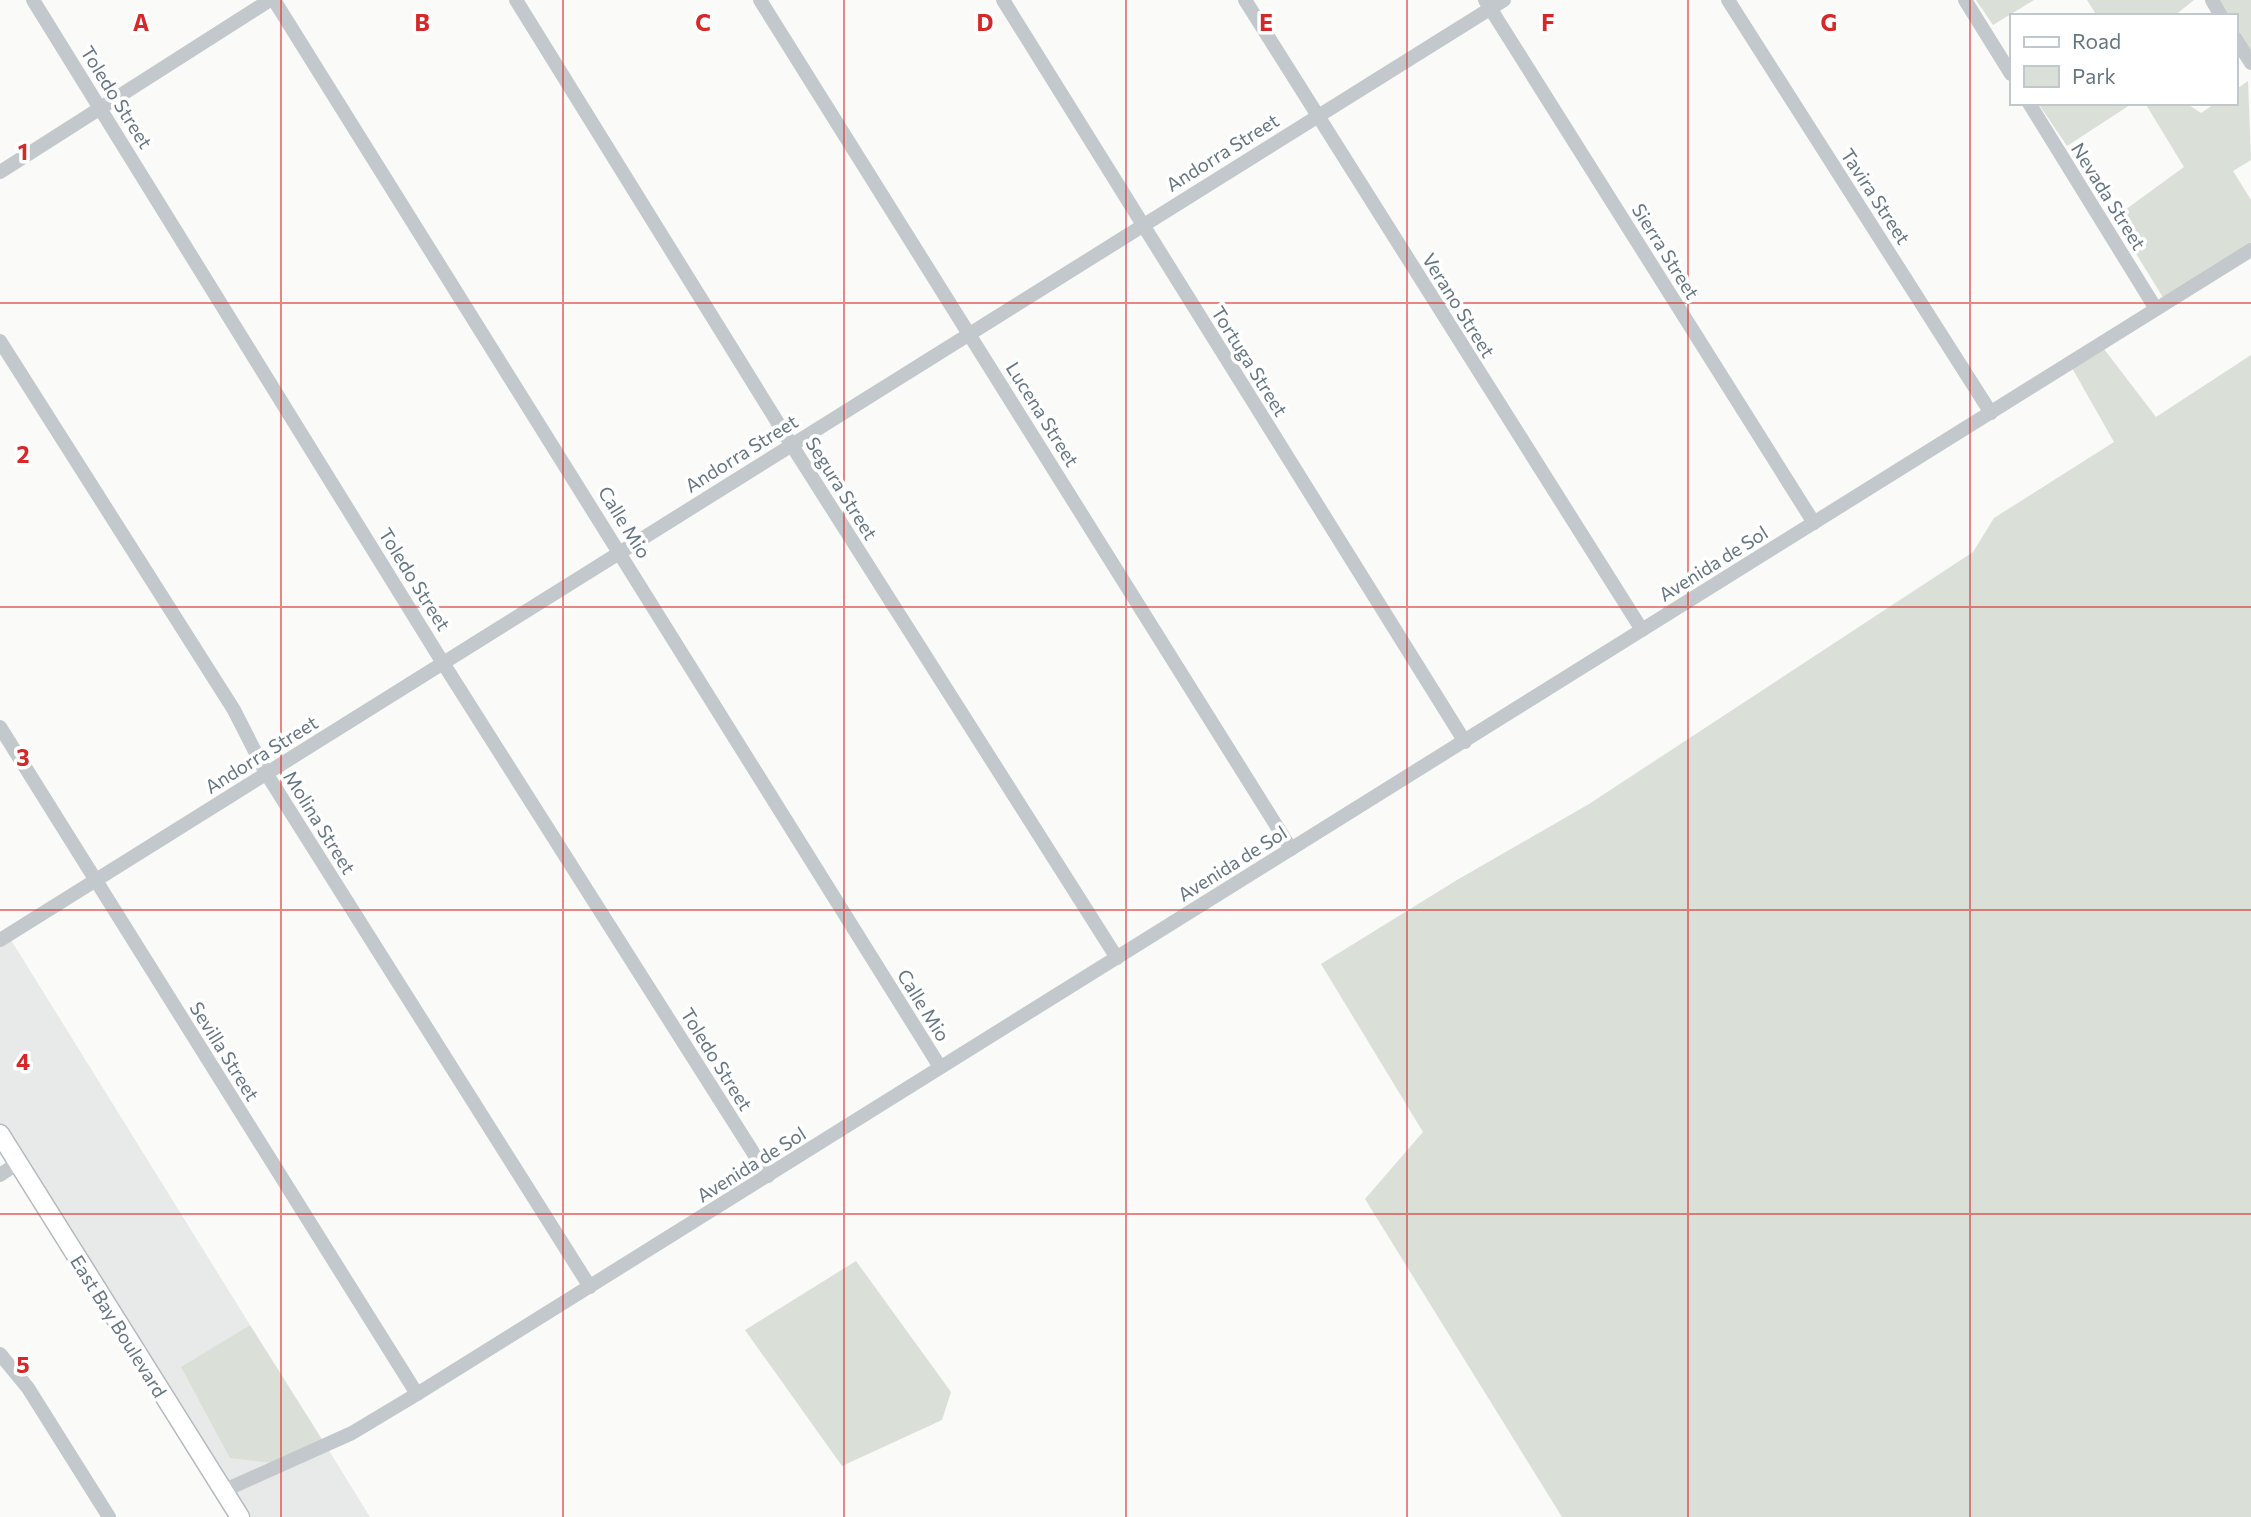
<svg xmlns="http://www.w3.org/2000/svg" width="2251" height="1517" font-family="Commissioner,sans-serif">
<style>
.built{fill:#e8e9e9}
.green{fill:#dadfd7}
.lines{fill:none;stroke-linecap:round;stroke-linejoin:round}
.major-casing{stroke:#b5babe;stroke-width:21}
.minor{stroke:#c3c8cc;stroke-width:14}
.major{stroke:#fff;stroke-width:18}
.grid{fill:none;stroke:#d62828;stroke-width:2;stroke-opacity:0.55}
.labels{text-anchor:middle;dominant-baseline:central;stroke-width:7;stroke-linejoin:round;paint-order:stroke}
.street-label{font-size:19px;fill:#657683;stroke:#fff}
.grid-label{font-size:23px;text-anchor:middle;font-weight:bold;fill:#d62828;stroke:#fff;stroke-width:7;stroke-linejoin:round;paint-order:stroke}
</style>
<rect width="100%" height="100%" fill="#fafaf8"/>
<g class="built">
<polygon points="11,940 250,1325 182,1367 274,1463 226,1484 0,1124 0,946"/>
<polygon points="328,1449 370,1517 247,1517 231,1493"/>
</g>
<g class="green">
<polygon points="1976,0 2034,0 1993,25"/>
<polygon points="2087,0 2194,0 2174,16 2097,16"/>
<polygon points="2218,0 2251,0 2251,52 2235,27 2235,16 2228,16"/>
<polygon points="2248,81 2251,160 2233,171 2251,200 2251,245 2164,299 2114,218 2184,167 2145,103 2186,103 2201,113 2216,103 2235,103 2235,90"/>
<polygon points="2038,103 2133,103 2067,146"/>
<polygon points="2104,349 2156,417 2251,355 2251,1517 1562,1517 1365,1199 1423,1132 1321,964 1457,880 1589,804 1973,552 1994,518 2114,442 2072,368"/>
<polygon points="856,1261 951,1392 942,1420 842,1466 745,1330"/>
<polygon points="250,1325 323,1441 274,1463 230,1458 181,1367"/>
</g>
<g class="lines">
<g class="major-casing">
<polyline id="major" points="0,1134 240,1517"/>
</g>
<g class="minor">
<polyline points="33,0 443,663 768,1176"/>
<polyline points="274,0 940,1067"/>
<polyline points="516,0 791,444 1117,958"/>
<polyline points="760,0 1291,849"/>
<polyline points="1003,0 1465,742"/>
<polyline points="1245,0 1642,630"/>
<polyline points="1485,0 1814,523"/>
<polyline points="1728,0 1991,413"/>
<polyline points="1965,0 2011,74"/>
<polyline points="2212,0 2221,16"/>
<polyline points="2235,38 2251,63"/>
<polyline points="2029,103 2156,309"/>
<polyline points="0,172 270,0"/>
<polyline points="0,341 234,710 266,773 590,1287"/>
<polyline points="0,727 417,1394"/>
<polyline points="0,940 1504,0"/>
<polyline points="0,1175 18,1163"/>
<polyline points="0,1354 28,1388 109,1517"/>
<polyline points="223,1491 352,1433 417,1394 2251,250"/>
</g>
<use href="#major" class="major"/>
</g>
<path class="grid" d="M281 0V1517M563 0V1517M844 0V1517M1126 0V1517M1407 0V1517M1688 0V1517M1970 0V1517M0 303H2251M0 607H2251M0 910H2251M0 1214H2251"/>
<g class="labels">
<g class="street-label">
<text transform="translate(117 97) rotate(58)">Toledo Street</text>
<text transform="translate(1222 152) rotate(-32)">Andorra Street</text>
<text transform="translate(1876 196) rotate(57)">Tavira Street</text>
<text transform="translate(2109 196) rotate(58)">Nevada Street</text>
<text transform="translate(1666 251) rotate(58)">Sierra Street</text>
<text transform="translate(1459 305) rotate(58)">Verano Street</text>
<text transform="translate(1250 361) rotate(58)">Tortuga Street</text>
<text transform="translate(1043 414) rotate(58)">Lucena Street</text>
<text transform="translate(741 453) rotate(-32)">Andorra Street</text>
<text transform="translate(842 488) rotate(58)">Segura Street</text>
<text transform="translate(625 522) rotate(58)">Calle Mio</text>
<text transform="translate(1713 563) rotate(-32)">Avenida de Sol</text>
<text transform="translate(415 579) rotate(58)">Toledo Street</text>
<text transform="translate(261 754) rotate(-32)">Andorra Street</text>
<text transform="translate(320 822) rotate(58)">Molina Street</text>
<text transform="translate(1232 863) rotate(-32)">Avenida de Sol</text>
<text transform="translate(924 1005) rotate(58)">Calle Mio</text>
<text transform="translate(225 1051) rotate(58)">Sevilla Street</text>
<text transform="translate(717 1059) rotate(58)">Toledo Street</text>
<text transform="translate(751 1164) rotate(-32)">Avenida de Sol</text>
<text transform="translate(119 1326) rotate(58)">East Bay Boulevard</text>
</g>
</g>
<g class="grid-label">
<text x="141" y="31">A</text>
<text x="422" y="31">B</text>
<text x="703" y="31">C</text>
<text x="985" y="31">D</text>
<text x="1266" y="31">E</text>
<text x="1548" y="31">F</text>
<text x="1829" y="31">G</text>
<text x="23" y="160">1</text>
<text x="23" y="463">2</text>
<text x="23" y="766">3</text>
<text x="23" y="1070">4</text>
<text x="23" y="1373">5</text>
</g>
<rect x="2010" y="14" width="228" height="91" fill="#ffffff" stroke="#c1c8cd" stroke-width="2"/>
<rect x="2024" y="37" width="35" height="10" fill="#ffffff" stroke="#c1c8cd" stroke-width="2"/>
<text x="2072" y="49" font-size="21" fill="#657683">Road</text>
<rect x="2024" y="66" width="35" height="21" fill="#dadfd7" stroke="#c1c8cd" stroke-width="2"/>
<text x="2072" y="84" font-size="21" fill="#657683">Park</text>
</svg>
